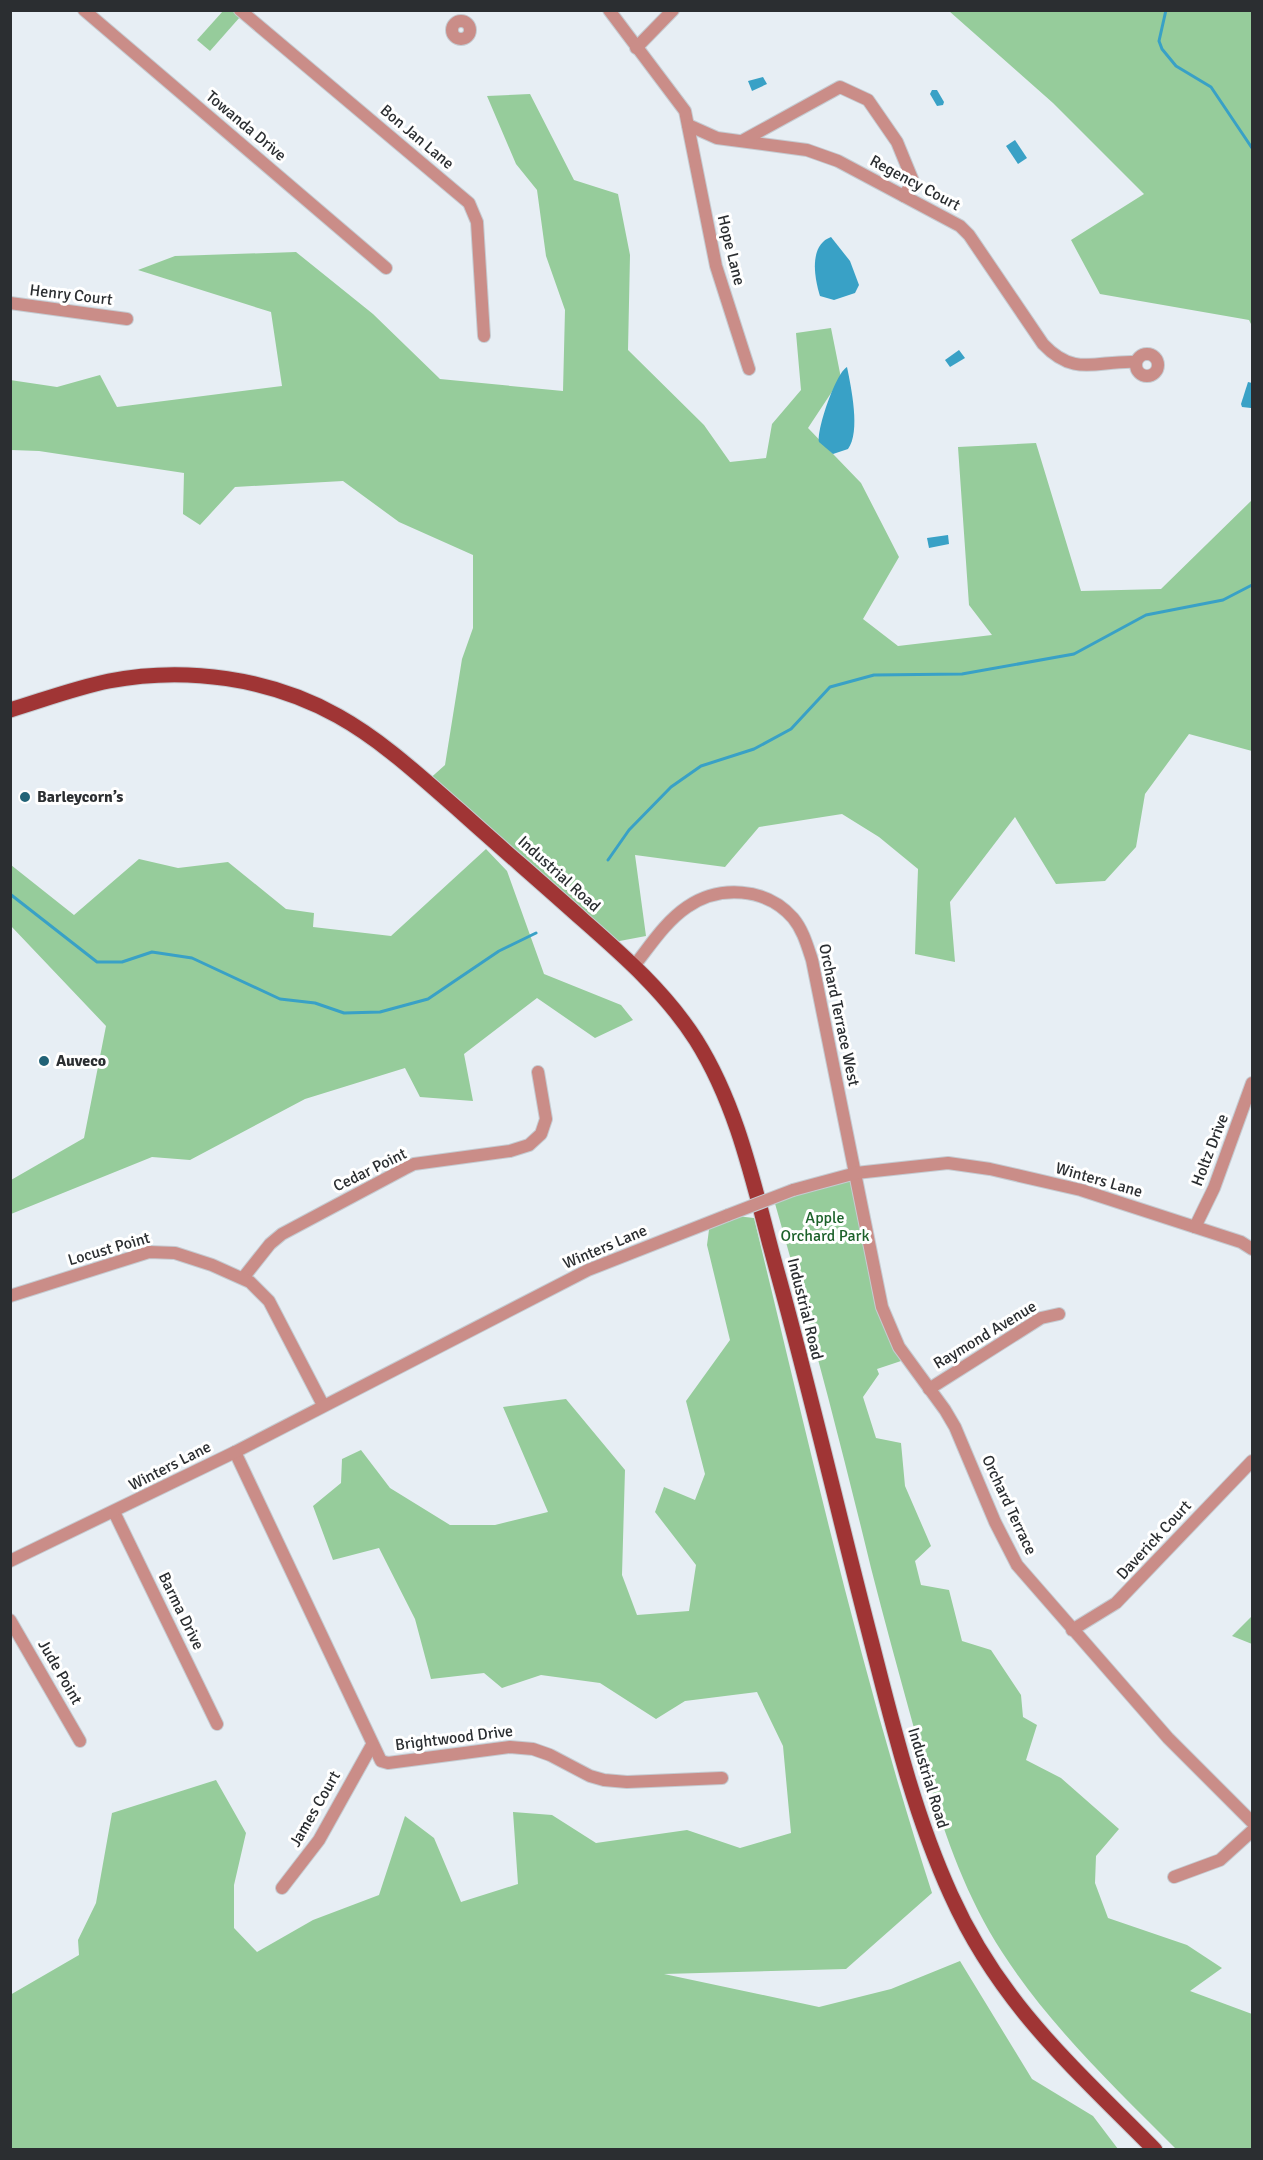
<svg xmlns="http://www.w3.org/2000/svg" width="1263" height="2160" font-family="Signika,sans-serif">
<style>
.green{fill:#96cc9b}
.water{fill:#39a1c6}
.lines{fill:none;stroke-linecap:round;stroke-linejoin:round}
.stream{stroke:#39a1c6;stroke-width:3}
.minor-casing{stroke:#c5cbd1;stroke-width:14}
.major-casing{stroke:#c5cbd1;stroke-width:17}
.minor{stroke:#ca8d88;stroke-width:12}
.major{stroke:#a03535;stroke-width:15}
.minor-bridge-casing{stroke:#c5cbd1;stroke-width:14;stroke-linecap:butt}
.minor-bridge{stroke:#ca8d88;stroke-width:12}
.poi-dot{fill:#216276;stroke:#fff;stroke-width:2}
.labels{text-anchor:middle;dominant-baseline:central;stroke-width:6;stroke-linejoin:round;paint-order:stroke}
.street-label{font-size:16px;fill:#2b2e31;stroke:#fff}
.poi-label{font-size:16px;font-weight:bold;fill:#2b2e31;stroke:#fff;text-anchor:start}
.park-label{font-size:16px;fill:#1c612a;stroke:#fff}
</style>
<rect width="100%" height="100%" fill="#e7eef4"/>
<g class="green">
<polygon points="223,11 232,11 240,17 210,51 197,40"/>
<polygon points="949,11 1252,11 1252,326 1249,320 1100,294 1071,240 1144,194 1053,103"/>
<polygon points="530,94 574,180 618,194 630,255 628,350 704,425 730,462 766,458 772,424 801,390 796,333 831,328 841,378 808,428 861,483 899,557 863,619 898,646 992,635 969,605 958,447 1036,443 1081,591 1161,589 1252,500 1252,751 1189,734 1145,794 1136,847 1105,881 1056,884 1015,817 950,902 955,962 915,954 918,869 879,837 842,814 759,827 725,867 635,855 646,936 609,943 426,782 445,765 462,659 473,628 473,555 399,522 343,481 235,487 200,525 183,514 184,473 39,451 11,450 10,380 57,387 100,375 117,407 282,386 271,312 138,270 175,256 296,252 373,314 440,379 563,391 565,310 546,256 537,190 516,164 487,96"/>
<polygon points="486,849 507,871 544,974 621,1005 633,1020 595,1038 537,998 464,1054 473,1101 420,1097 405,1068 305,1099 190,1160 152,1157 11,1214 11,1180 84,1138 106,1026 11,926 11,865 74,915 139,859 178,868 228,862 286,909 314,913 313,927 391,936"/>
<path d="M856 1173 882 1307 907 1359 877 1369 879 1374 863 1397 876 1438 901 1443 905 1486 931 1546 915 1561 921 1585 949 1590 962 1641 991 1650 1021 1695 1023 1717 1037 1725 1026 1760 1061 1778 1119 1829 1096 1856 1095 1883 1108 1918 1187 1945 1222 1968 1190 1991 1252 2014V2149H1176C1115 2088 1049 2025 1002 1952 956 1881 934 1801 912 1721 898 1670 884 1619 871 1568 841 1444 809 1322 774 1200Z"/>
<path d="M728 1215 754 1218C809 1444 860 1671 932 1893L846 1969 664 1974 819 2007 891 1989 960 1961 1032 2079 1093 2116 1118 2149H11L10 1995 79 1955 78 1940 96 1903 112 1813 216 1780 246 1833 234 1885V1928L257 1952 313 1920 379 1895 405 1816 434 1838 461 1902 518 1884 513 1812 552 1815 596 1843 687 1830 740 1848 791 1833 783 1746 757 1692 685 1701 656 1719 600 1683 541 1675 502 1688 484 1673 431 1679 415 1619 379 1548 333 1560 313 1506 341 1483 342 1459 361 1450 390 1488 450 1525H495L548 1512 503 1407 566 1399 625 1470 622 1575 637 1615 689 1611 696 1565 655 1512 664 1487 695 1500 705 1474 686 1401 730 1340 707 1245 710 1222Z"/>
<polygon points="1252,1616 1252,1644 1232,1636"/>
</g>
<g class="water">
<polygon points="763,77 767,84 752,91 748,81"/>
<polygon points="932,90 937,90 944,102 943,105 937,106 930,94"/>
<polygon points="1015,140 1027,158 1018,164 1006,146"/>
<path d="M831 237 850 261 859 285 855 293 834 300 820 296C814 277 809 245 831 237Z"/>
<polygon points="959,350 965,358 950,367 945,360"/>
<path d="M847 367C851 387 861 432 848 449L833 454 819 442C817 428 836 373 847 367Z"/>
<polygon points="1248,382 1252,383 1251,408 1242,407 1241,404"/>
<polygon points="948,535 949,544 929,548 927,538"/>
</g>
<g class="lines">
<g class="stream">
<polyline points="1166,10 1159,41 1162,49 1176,66 1211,87 1252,148"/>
<polyline points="608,860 629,830 671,787 701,766 754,749 791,729 830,687 874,675 962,674 1074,654 1146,615 1223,600 1252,585"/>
<polyline points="10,894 97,962 122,962 152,952 192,958 280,999 315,1003 344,1013 380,1012 428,999 499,951 536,933"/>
</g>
<g class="minor-casing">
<g id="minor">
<polyline points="84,10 386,268"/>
<polyline points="240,10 469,203 477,222 484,336"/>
<polyline points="609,10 685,111 716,266 749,369"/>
<circle cx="461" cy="30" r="9"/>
<polyline points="636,48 673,10"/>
<path d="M688 125 717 138 807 150 838 161 960 226 969 235 1043 344C1075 378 1097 360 1136 362"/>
<polyline points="742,141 840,87 868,100 897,142 913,181 904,196"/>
<polyline points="10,303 127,319"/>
<circle cx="1147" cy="365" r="11"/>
<path d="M634 966C650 946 665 922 687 907 719 885 766 887 793 918 803 930 807 945 812 960L882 1307 899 1347 945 1410 955 1427 995 1522 1017 1565 1168 1738 1252 1822"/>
<polyline points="793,1190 856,1173 948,1163 990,1169 1081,1190 1241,1242 1252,1249"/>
<polyline points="1195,1227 1214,1188 1252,1083"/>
<polyline points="243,1278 270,1244 282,1234 404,1169 414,1164 510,1151 529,1145 541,1134 546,1119 538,1072"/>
<polyline points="10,1296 149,1252 175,1253 212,1265 250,1282 269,1301 323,1405"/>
<polyline points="929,1389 1041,1318 1059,1314"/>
<polyline points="235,1452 381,1761 388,1763 510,1747 533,1749 550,1755 590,1776 604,1780 627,1782 722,1778"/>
<polyline points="114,1512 217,1724"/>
<polyline points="10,1561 235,1452 588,1270 728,1215"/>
<polyline points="10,1620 80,1741"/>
<polyline points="1072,1630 1116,1603 1252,1461"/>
<polyline points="1174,1877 1220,1860 1252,1831"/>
<polyline points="282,1888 319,1840 372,1745"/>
</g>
</g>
<g class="major-casing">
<path id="major" d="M10 710C43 700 75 688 109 681 186 666 270 678 338 716 383 741 422 778 460 811 501 848 542 883 583 920 624 956 666 993 696 1040 740 1110 755 1192 777 1271 811 1393 839 1517 871 1640 893 1726 914 1814 951 1895 1000 2004 1073 2067 1155 2150"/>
</g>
<use href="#minor" class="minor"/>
<use href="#major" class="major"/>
<g class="minor-bridge-casing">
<polyline id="minor-bridge" points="728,1215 793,1190"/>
</g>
<use href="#minor-bridge" class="minor-bridge"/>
</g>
<g class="poi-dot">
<circle cx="25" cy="797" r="6"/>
<circle cx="44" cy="1061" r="6"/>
</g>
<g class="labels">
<g class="street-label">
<text transform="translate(246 126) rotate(40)">Towanda Drive</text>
<text transform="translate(417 137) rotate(40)">Bon Jan Lane</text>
<text transform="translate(915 183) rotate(28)">Regency Court</text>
<text transform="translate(731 250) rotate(76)">Hope Lane</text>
<text transform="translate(71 295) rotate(7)">Henry Court</text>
<text transform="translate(559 874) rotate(42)">Industrial Road</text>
<text transform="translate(839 1015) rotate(78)">Orchard Terrace West</text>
<text transform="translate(1210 1150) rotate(-69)">Holtz Drive</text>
<text transform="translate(370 1170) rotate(-26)">Cedar Point</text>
<text transform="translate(1099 1180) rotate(16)">Winters Lane</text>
<text transform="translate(605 1247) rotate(-23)">Winters Lane</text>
<text transform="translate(109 1249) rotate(-16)">Locust Point</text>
<text transform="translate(805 1309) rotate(76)">Industrial Road</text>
<text transform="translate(985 1335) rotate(-31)">Raymond Avenue</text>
<text transform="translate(170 1466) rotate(-27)">Winters Lane</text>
<text transform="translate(1009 1505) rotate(65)">Orchard Terrace</text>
<text transform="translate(1154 1540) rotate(-47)">Daverick Court</text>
<text transform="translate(181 1611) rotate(64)">Barma Drive</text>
<text transform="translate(60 1672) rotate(60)">Jude Point</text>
<text transform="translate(454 1738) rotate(-7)">Brightwood Drive</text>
<text transform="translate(928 1778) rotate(73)">Industrial Road</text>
<text transform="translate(315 1809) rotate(-60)">James Court</text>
</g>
<g class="poi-label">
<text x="37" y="797">Barleycorn’s</text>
<text x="56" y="1061">Auveco</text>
</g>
<g class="park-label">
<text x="825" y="1218">Apple<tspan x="825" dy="18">Orchard Park</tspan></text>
</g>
</g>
<rect width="1263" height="2160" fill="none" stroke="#2b2e31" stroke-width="24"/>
</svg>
